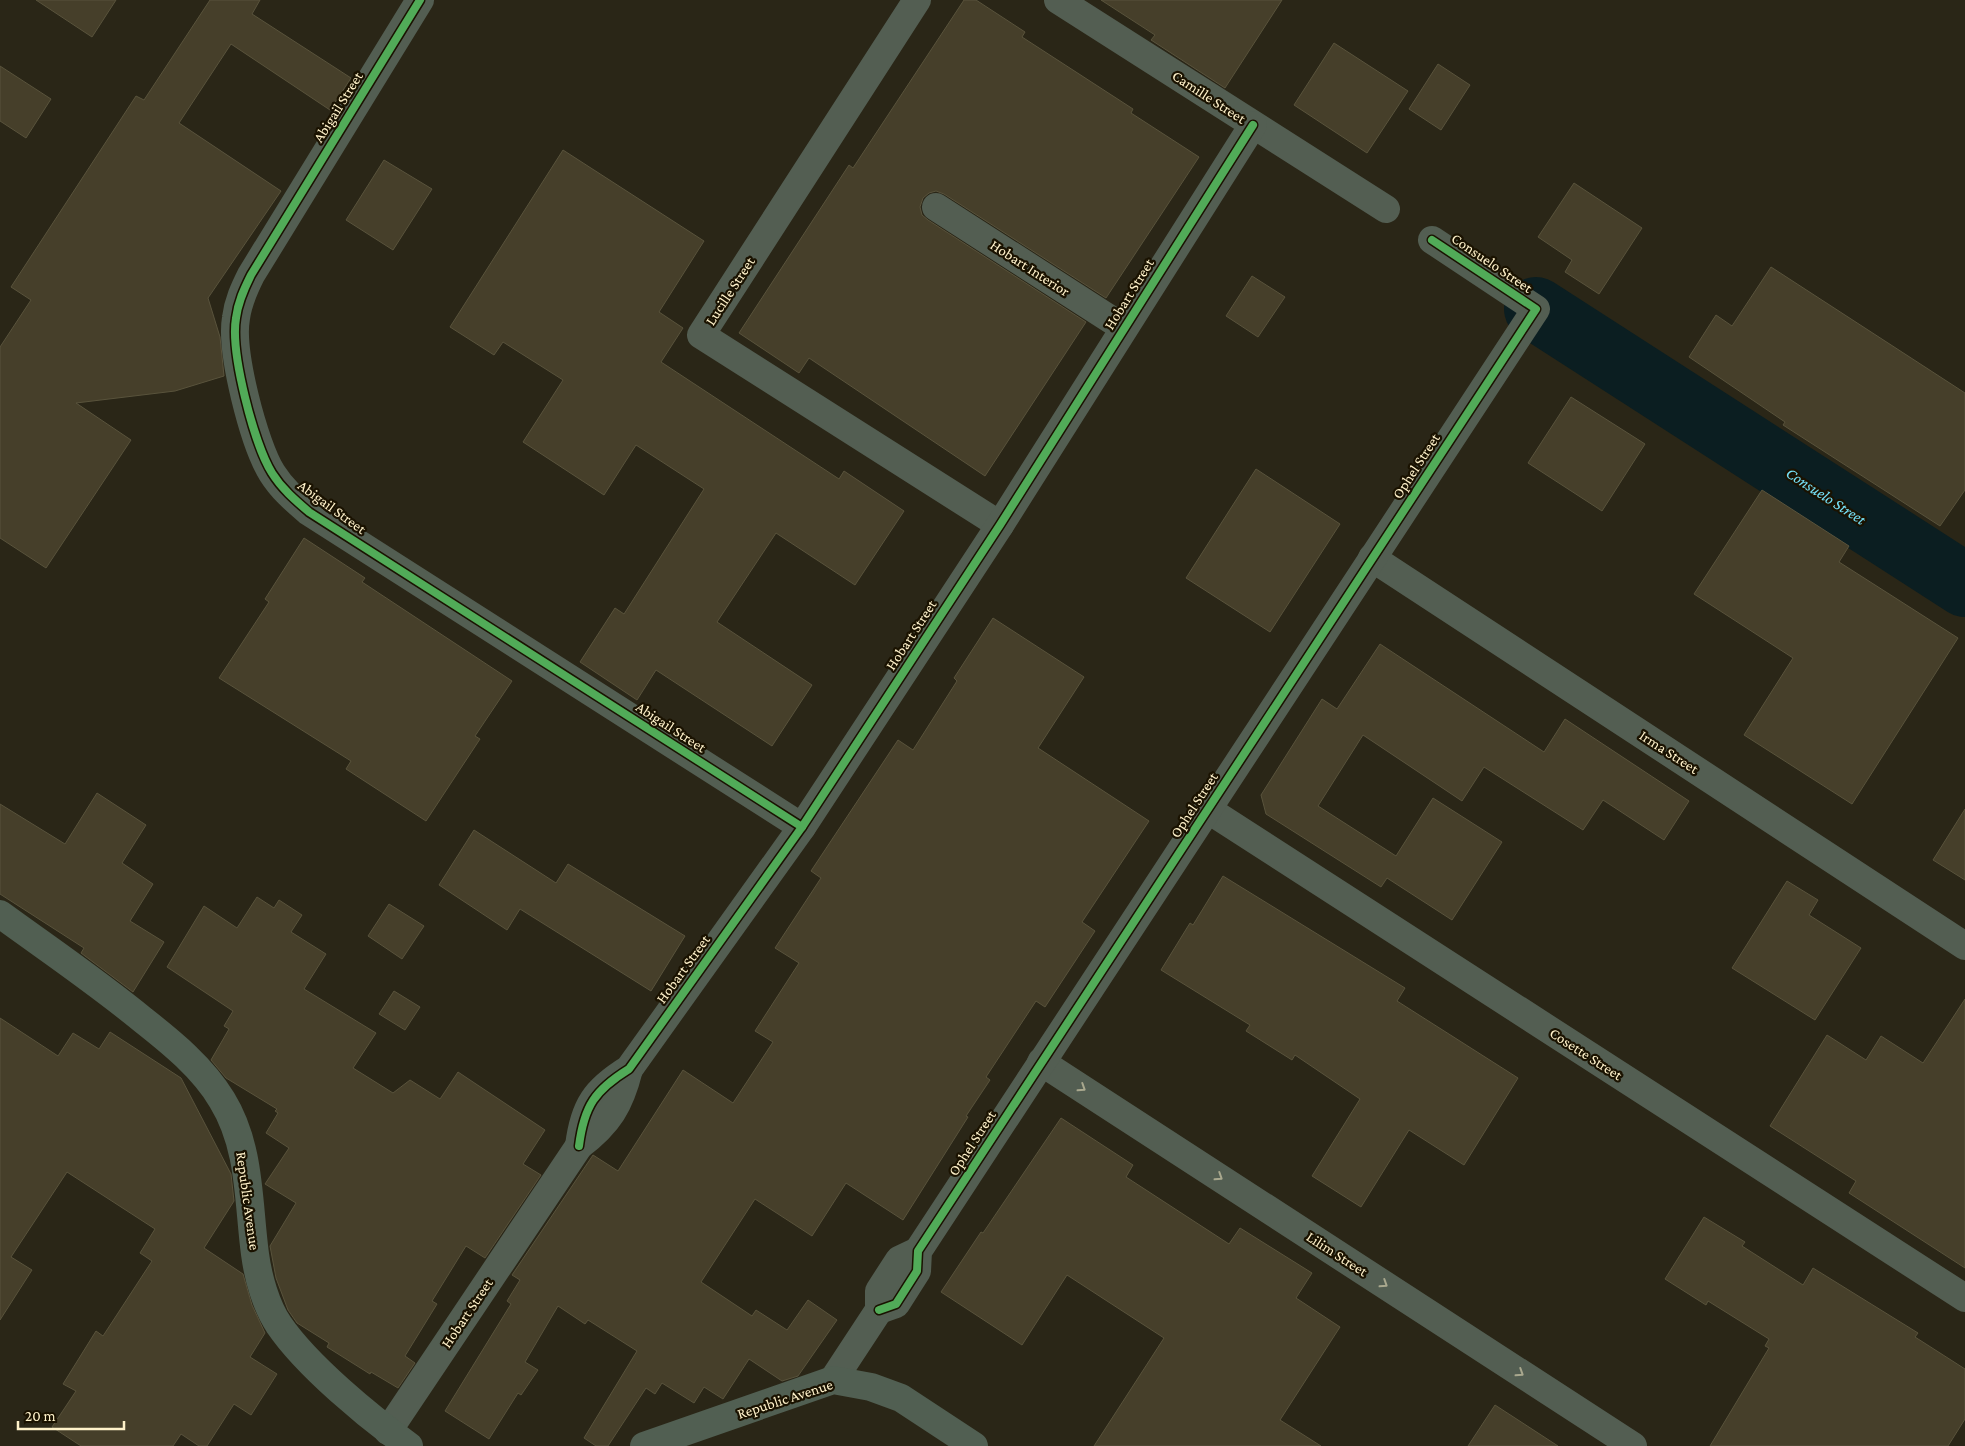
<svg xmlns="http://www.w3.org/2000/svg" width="1965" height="1446" font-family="'Crimson Pro',serif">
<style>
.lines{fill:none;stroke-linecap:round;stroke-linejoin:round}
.river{stroke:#0b1e21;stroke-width:64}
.building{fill:#463f2a;stroke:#59533c}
.minor{stroke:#535e52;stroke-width:28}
.secondary{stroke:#515f52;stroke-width:28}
.cycleway-casing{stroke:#1a1200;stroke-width:11}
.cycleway{stroke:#51ab58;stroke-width:8}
.oneway{stroke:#a9a88e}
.labels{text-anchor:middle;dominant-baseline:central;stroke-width:4.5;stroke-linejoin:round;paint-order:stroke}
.street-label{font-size:15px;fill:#fff2ca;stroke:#1a1200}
.water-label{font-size:16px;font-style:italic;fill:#75e1f8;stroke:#1a1200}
</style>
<rect width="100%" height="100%" fill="#2a2617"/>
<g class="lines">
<polyline class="river" points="1536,309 1965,585"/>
</g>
<g class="building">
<polygon points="36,0 116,0 92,37"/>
<polygon points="210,0 260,0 252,14 351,78 330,110 231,44 179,123 281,191 208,298 220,337 224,376 175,391 76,403 131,440 46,568 0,538 0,347 31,300 11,287 136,96 144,100"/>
<polygon points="964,0 976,0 1025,32 1022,37 1133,109 1131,113 1199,157 1106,298 944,194 936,191 929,193 923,198 920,207 922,215 928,220 1086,322 985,476 809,358 799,373 739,333 849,165 853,168"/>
<polygon points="1101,0 1282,0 1225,88 1151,40 1155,35"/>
<polygon points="1334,43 1408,91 1367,153 1294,105"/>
<polygon points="1438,64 1470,85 1441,130 1409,109"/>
<polygon points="0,66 51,99 26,138 0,121"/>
<polygon points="563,150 704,241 659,312 683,328 661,362 839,479 844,471 904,511 855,585 776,533 717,622 812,685 772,746 656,670 637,700 580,662 615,608 624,614 704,489 636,445 604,495 523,442 563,380 503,342 494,355 450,327"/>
<polygon points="384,160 432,189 393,250 346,220"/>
<polygon points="1574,183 1642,228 1599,294 1565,272 1572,260 1538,237"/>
<polygon points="1771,267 1965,393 1965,490 1940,526 1783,425 1785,422 1689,357 1716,315 1732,326"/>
<polygon points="1252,276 1285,297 1258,337 1226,316"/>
<polygon points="1571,397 1645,444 1602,511 1528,463"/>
<polygon points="1256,469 1340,524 1270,632 1186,578"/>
<polygon points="1762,490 1849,546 1839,562 1958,638 1852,804 1744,735 1793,658 1694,594"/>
<polygon points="304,538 365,578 362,582 512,681 475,736 480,739 426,821 346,769 351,761 219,678 269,602 265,599"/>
<polygon points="993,618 1084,677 1038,748 1149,821 1082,922 1095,931 1045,1007 1036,1001 986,1077 990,1080 966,1116 968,1117 903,1220 846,1183 812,1236 755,1199 701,1282 752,1316 756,1310 787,1330 808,1300 837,1320 798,1376 782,1381 749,1359 723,1399 704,1387 694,1403 662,1383 655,1394 646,1388 608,1446 596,1446 584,1438 637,1351 588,1320 585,1324 558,1306 525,1362 538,1370 521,1395 518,1393 489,1439 445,1411 511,1304 507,1301 520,1280 512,1275 593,1155 618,1171 683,1070 733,1103 773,1042 755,1031 799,963 775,948 821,878 811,871 898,740 913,750 957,681 954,678"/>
<polygon points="1380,644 1544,752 1565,719 1689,801 1664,840 1603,800 1583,830 1484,767 1462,801 1363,735 1318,806 1396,856 1433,798 1502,842 1452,920 1387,878 1381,887 1266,814 1261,795 1322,699 1337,709"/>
<polygon points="97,793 146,825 122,863 153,884 130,921 164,942 133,992 81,953 84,948 0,894 0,804 65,844"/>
<polygon points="1965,809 1965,880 1933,860"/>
<polygon points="474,830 556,883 568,864 685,936 651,991 520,909 507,930 439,885"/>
<polygon points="1223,876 1405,988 1397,1001 1518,1078 1464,1165 1409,1130 1361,1207 1312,1176 1360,1099 1295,1055 1292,1060 1246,1031 1250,1025 1161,970 1190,923 1193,925"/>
<polygon points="1787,881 1818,900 1809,915 1861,948 1815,1020 1732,968"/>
<polygon points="257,897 274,908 279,900 302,915 291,932 326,954 304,989 376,1033 353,1068 393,1093 410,1080 440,1099 458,1072 545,1130 523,1164 541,1175 485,1258 466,1246 432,1301 437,1304 405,1356 415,1363 398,1388 371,1372 370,1374 327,1347 329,1343 297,1323 288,1310 276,1278 270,1246 296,1203 265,1184 289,1148 266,1133 278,1113 275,1111 277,1109 226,1078 211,1060 229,1029 224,1026 233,1011 167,967 204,906 237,928"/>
<polygon points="389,904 424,926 402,959 368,936"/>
<polygon points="394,991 420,1007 405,1030 379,1014"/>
<polygon points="1965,999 1965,1268 1849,1193 1856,1181 1770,1126 1827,1035 1866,1060 1881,1036 1923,1063"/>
<polygon points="0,1018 58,1056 73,1033 99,1049 110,1032 181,1078 231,1174 234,1201 204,1248 243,1274 252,1305 265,1333 250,1357 277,1374 251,1415 234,1404 207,1446 199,1446 181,1434 173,1446 81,1446 52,1427 76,1391 63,1384 96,1331 103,1336 152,1261 140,1253 155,1229 67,1172 11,1257 32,1270 0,1320"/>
<polygon points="1061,1118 1133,1165 1126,1177 1229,1244 1240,1228 1312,1273 1296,1298 1340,1327 1280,1420 1321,1446 1094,1446 1164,1338 1067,1275 1022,1345 941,1292 981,1232 983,1233"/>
<polygon points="1704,1217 1745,1242 1742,1246 1803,1285 1813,1268 1918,1333 1915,1337 1965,1369 1965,1419 1948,1446 1710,1446 1769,1348 1765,1346 1769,1339 1708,1301 1706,1305 1665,1279"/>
<polygon points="1495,1405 1558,1446 1468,1446"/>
</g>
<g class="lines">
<g class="minor">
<path d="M420 0 251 275C244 289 238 302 236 318 230 352 254 444 272 473 282 489 295 500 309 512L802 827"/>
<polyline points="917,0 701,335 1000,525"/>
<polyline points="1058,0 1386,209"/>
<polyline points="936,207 1124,328"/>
<polyline points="1372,558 1965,946"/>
<polyline points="1207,809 1965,1298"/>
<polyline points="1041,1062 1633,1446"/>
<path d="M579 1146C584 1106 595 1090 629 1069L802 827 1000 525 1253 125"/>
<polyline points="879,1310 896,1304 917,1271 918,1251 1536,309 1432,240"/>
<polyline points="833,1380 879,1310 879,1291 899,1260 918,1251"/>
<path d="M388 1431 579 1146C609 1123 620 1105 629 1069"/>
</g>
<g class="secondary">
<path d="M0 914C48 949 97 982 143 1020 171 1042 203 1068 222 1100 251 1147 248 1202 255 1254 258 1277 266 1306 279 1325 307 1366 369 1417 409 1446"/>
<polyline points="644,1446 833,1380 871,1387 901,1398 974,1446"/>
</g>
<g class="cycleway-casing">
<g id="cycleway">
<path d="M420 0 251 275C244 289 238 302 236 318 230 352 254 444 272 473 282 489 295 500 309 512L802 827"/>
<path d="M579 1146C584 1106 595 1090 629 1069L802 827 1000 525 1253 125"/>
<polyline points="879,1310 896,1304 917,1271 918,1251 1536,309 1432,240"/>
</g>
</g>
<use href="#cycleway" class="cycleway"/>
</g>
<defs><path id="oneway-chevron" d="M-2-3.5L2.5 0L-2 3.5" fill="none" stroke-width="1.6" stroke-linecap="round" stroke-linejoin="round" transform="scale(1.25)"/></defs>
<g class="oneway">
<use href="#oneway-chevron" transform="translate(1082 1088) rotate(33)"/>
<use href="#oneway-chevron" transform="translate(1219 1177) rotate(33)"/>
<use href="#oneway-chevron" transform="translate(1384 1284) rotate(33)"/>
<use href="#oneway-chevron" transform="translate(1520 1373) rotate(33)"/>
</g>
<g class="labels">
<g class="street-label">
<text transform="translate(1209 97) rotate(33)">Camille Street</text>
<text transform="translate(338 107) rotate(-58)">Abigail Street</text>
<text transform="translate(1492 263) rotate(34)">Consuelo Street</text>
<text transform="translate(1030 268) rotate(33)">Hobart Interior</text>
<text transform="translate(730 291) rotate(-57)">Lucille Street</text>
<text transform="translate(1129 294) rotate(-58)">Hobart Street</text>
<text transform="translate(1416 466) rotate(-57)">Ophel Street</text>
<text transform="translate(332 507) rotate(36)">Abigail Street</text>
<text transform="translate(911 635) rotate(-57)">Hobart Street</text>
<text transform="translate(671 727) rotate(33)">Abigail Street</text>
<text transform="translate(1669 752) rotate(33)">Irma Street</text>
<text transform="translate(1194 805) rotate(-57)">Ophel Street</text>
<text transform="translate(683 969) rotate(-54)">Hobart Street</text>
<text transform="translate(1586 1054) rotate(33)">Cosette Street</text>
<text transform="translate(972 1143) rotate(-57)">Ophel Street</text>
<text transform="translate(248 1201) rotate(82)">Republic Avenue</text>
<text transform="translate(1337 1254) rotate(33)">Lilim Street</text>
<text transform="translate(467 1313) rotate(-56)">Hobart Street</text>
<text transform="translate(785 1399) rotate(-18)">Republic Avenue</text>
</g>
<g class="water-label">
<text transform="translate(1826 496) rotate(33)">Consuelo Street</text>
</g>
</g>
<path d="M18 1421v8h106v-8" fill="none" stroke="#fff2ca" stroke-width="2.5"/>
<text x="25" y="1421" font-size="15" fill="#fff2ca" stroke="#1a1200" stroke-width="4" paint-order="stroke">20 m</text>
</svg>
